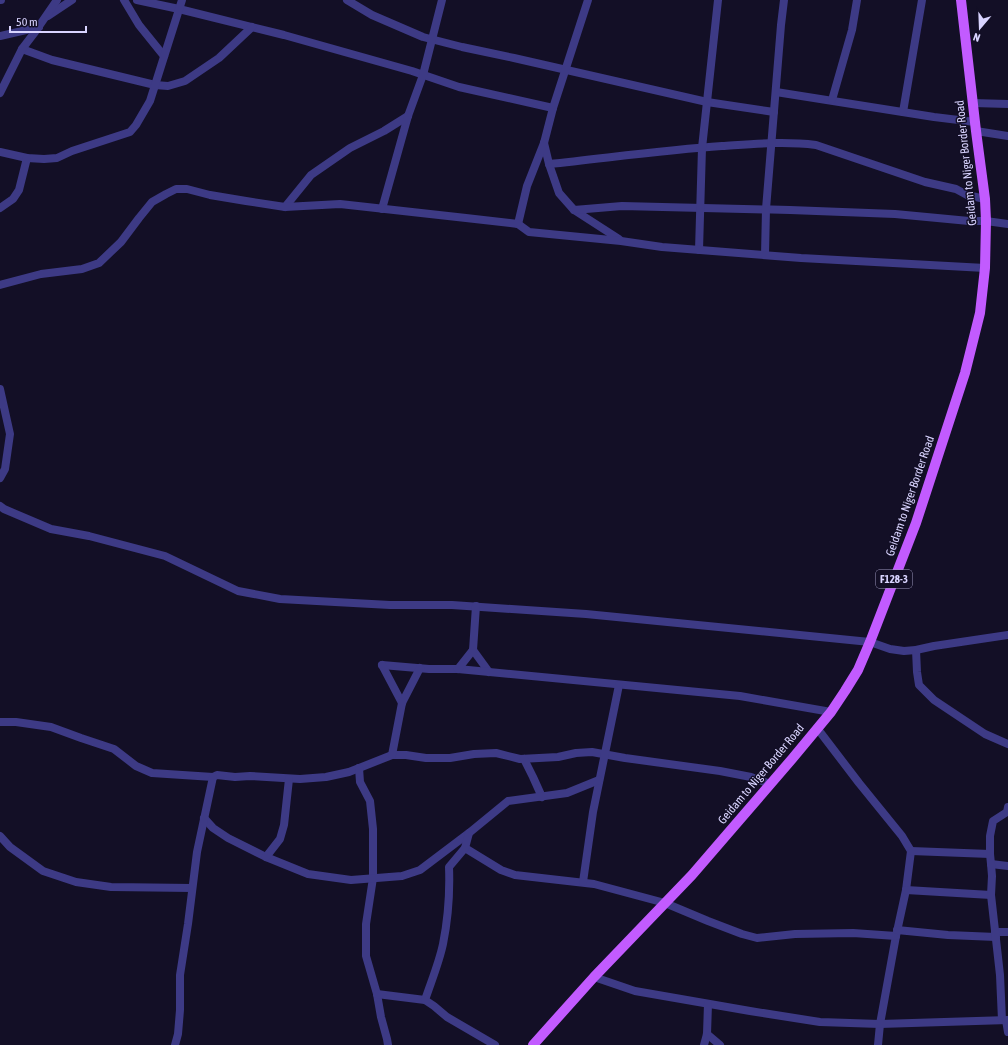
<svg xmlns="http://www.w3.org/2000/svg" width="1008" height="1045" font-family="'Asap Condensed',sans-serif">
<style>
.lines{fill:none;stroke-linecap:round;stroke-linejoin:round}
.minor{stroke:#3d3a85;stroke-width:8}
.primary{stroke:#c25bff;stroke-width:10}
.labels{text-anchor:middle;dominant-baseline:central;stroke-width:3;stroke-linejoin:round;paint-order:stroke}
.shield{fill:#130f26;stroke:#9e99be;stroke-width:1}
.shield-label{font-size:11px;font-weight:bold;fill:#d9d4ff}
.street-label{font-size:12px;fill:#d9d4ff;stroke:#130f26}
</style>
<rect width="100%" height="100%" fill="#130f26"/>
<g class="lines">
<g class="minor">
<polyline points="0,0 1,0"/>
<polyline points="124,0 139,25 164,56"/>
<polyline points="137,0 179,9 284,35 412,71 459,87 553,108"/>
<polyline points="347,0 372,15 423,37 462,47 514,58 707,102 774,112"/>
<polyline points="48,16 72,0"/>
<polyline points="0,36 39,27"/>
<polyline points="22,49 52,60 155,85 168,86 185,81 219,58 252,27"/>
<polyline points="776,92 934,117 975,122"/>
<polyline points="0,93 22,49 35,32 57,0"/>
<polyline points="832,100 852,30 857,0"/>
<polyline points="973,103 1008,104"/>
<polyline points="903,112 922,0"/>
<polyline points="976,131 1008,136"/>
<polyline points="544,143 549,164 559,193 574,210 619,239"/>
<polyline points="0,152 27,158 44,159 57,158 72,151 130,132 136,125 150,101 182,0"/>
<path d="M549 164C607 158 664 150 722 146 753 144 784 141 816 145L925 182 956 189 967 195 985 199"/>
<polyline points="285,207 311,175 350,148 384,131 408,116"/>
<polyline points="0,208 13,199 19,190 27,158"/>
<polyline points="382,209 408,116 423,75 442,0"/>
<polyline points="574,210 622,206 790,210 895,214 969,221 986,221 1008,224"/>
<polyline points="518,224 527,186 544,143 553,108 588,0"/>
<polyline points="699,250 702,148 718,0"/>
<polyline points="765,255 766,209 781,25 784,0"/>
<polyline points="0,285 41,274 82,269 99,263 121,242 139,218 152,202 166,194 176,189 187,189 210,195 246,201 285,207 340,204 466,218 518,224 529,232 621,241 662,247 801,258 985,268"/>
<polyline points="0,389 10,434 5,469 0,478"/>
<polyline points="0,506 4,509 51,529 89,536 165,556 238,591 280,599 390,605 452,605 586,614 870,642 890,649 904,651 916,650 934,646 1008,635"/>
<polyline points="473,650 489,672"/>
<polyline points="916,650 917,672 919,685 934,700 985,734 1008,744"/>
<polyline points="382,665 429,669 458,669 740,696 831,712"/>
<polyline points="382,665 402,703"/>
<polyline points="458,669 473,650 476,606"/>
<polyline points="0,722 16,722 51,727 81,738 114,749 136,766 152,773 213,777 217,775 235,777 250,776 300,779 326,777 349,772 392,755 406,755 426,758 450,758 474,754 496,753 520,759 558,757 576,753 592,752 625,758 720,771 751,777 770,784"/>
<polyline points="817,728 859,783 902,836 911,851 906,890 896,936 880,1024 878,1045"/>
<polyline points="392,755 402,703 420,668"/>
<polyline points="524,759 533,777 542,797"/>
<polyline points="359,768 360,782 370,801 373,829 373,878 366,924 366,956 377,994 381,1017 387,1039 388,1045"/>
<polyline points="204,818 213,828 228,838 266,857 308,874 351,880 402,876 420,870 469,833"/>
<polyline points="0,836 10,847 43,871 76,882 111,887 192,888"/>
<polyline points="465,848 501,870 515,875 594,884 665,903 708,921 742,934 757,938 795,934 853,933 896,936"/>
<polyline points="911,851 990,854"/>
<polyline points="266,857 280,839 284,825 289,779"/>
<polyline points="991,864 1008,866"/>
<polyline points="583,882 593,812 619,685"/>
<polyline points="906,890 991,895"/>
<polyline points="897,930 948,935 996,937"/>
<polyline points="995,932 1008,932"/>
<polyline points="594,977 635,991 750,1011 820,1022 880,1024 1008,1020"/>
<polyline points="377,994 425,1000"/>
<polyline points="1002,1020 1000,975 991,895 992,876 991,864 990,854 990,836 993,821 1007,812 1008,807"/>
<polyline points="1006,1020 1008,1032"/>
<polyline points="707,1034 720,1045"/>
<polyline points="175,1045 178,1034 180,1010 180,975 188,924 197,852 213,777"/>
<path d="M495 1045 447 1017 434 1006 425 1000C431 982 439 963 443 944 448 919 450 893 449 867L465 848 469 833 508 801 567 793 599 780"/>
<polyline points="704,1045 707,1034 708,1004"/>
</g>
<polyline class="primary" points="533,1045 594,977 692,875 792,759 831,712 845,691 858,670 870,642 916,523 965,373 980,313 985,268 986,221 985,199 976,131 961,0"/>
</g>
<g class="labels">
<rect class="shield" x="876" y="570" width="36" height="18" rx="3"/>
<g class="shield-label">
<text x="894" y="579">F128-3</text>
</g>
<g class="street-label">
<text transform="translate(966 163) rotate(-96)">Geidam to Niger Border Road</text>
<text transform="translate(910 496) rotate(-71)">Geidam to Niger Border Road</text>
<text transform="translate(761 774) rotate(-50)">Geidam to Niger Border Road</text>
</g>
</g>
<g transform="translate(980 28) rotate(199)" stroke="#130f26" stroke-width="3" paint-order="stroke">
<path d="M0-3L7 15L0 10L-7 15Z" fill="#d9d4ff"/>
<text y="-6" font-size="11" font-weight="bold" text-anchor="middle" fill="#d9d4ff">N</text>
</g>
<path d="M10 26v6h76v-6" fill="none" stroke="#d9d4ff" stroke-width="2"/>
<text x="16" y="26" font-size="12" fill="#d9d4ff" stroke="#130f26" stroke-width="3" paint-order="stroke">50 m</text>
</svg>
